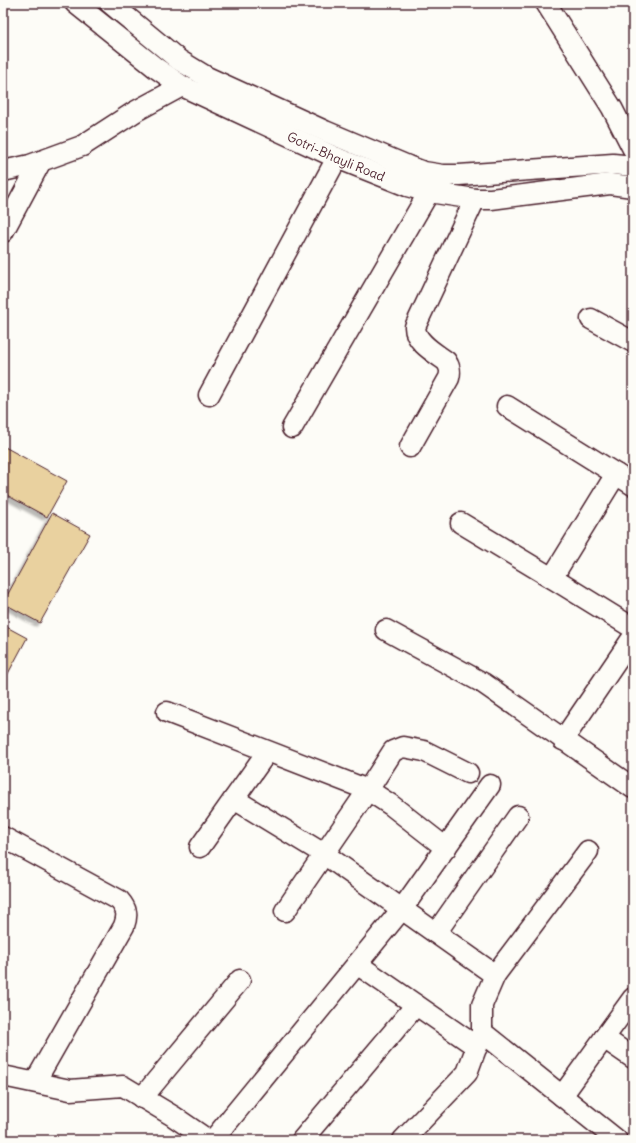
<svg xmlns="http://www.w3.org/2000/svg" width="636" height="1143" font-family="Delius,sans-serif">
<style>
.building{fill:#e9d19f;stroke:#4a1f2b;filter:url(#shadow)}
.lines{fill:none;stroke-linecap:round;stroke-linejoin:round}
.minor-casing{stroke:#4a1f2b;stroke-width:23}
.minor{stroke:#fdfcf7;stroke-width:20}
.labels{text-anchor:middle;dominant-baseline:central;stroke-width:3;stroke-linejoin:round;paint-order:stroke}
.street-label{font-size:13px;fill:#4a1f2b;stroke:#fdfcf7}
</style>
<defs>
<filter id="shadow"><feDropShadow dx="-3.5" dy="3.5" stdDeviation="1" flood-color="#0004"/></filter>
</defs>
<rect width="100%" height="100%" fill="#fdfcf7"/>
<filter id="ink" filterUnits="userSpaceOnUse"><feTurbulence type="fractalNoise" baseFrequency=".025" numOctaves="2"/><feDisplacementMap in="SourceGraphic" scale="8" xChannelSelector="R" yChannelSelector="G"/><feConvolveMatrix kernelMatrix="1 2 1 2 8 2 1 2 1" color-interpolation-filters="sRGB"/></filter>
<g filter="url(#ink)">
<g class="building">
<polygon points="3,446 67,481 47,517 3,493"/>
<polygon points="52,513 90,534 40,623 3,603"/>
<polygon points="3,625 27,638 3,683"/>
</g>
<g class="lines">
<g class="minor-casing">
<g id="minor">
<path id="s1" d="M75 3 156 68 182 86 337 158 407 186 429 192 475 199H491L610 184 633 187"/>
<polyline points="110,3 179,60 207,77 325,131 408,166 424,172 443,175 459,175 613,164 633,166"/>
<polyline points="546,3 612,108 633,149"/>
<polyline points="3,171 30,165 82,146 136,111 182,86"/>
<polyline points="3,232 41,161"/>
<polyline points="591,319 633,342"/>
<polyline points="209,395 337,158"/>
<polyline points="507,406 616,474"/>
<polyline points="292,428 429,192"/>
<path d="M410 447 449 378C451 371 450 367 446 361 435 353 415 342 415 327L475 199"/>
<polyline points="461,523 552,578 616,474 633,485"/>
<polyline points="552,578 633,628"/>
<polyline points="386,630 483,683 633,788"/>
<polyline points="167,712 368,790 391,805 446,848"/>
<polyline points="563,740 633,637"/>
<polyline points="234,799 324,854 495,975"/>
<path d="M3 837 119 900C127 909 128 915 124 926L35 1082"/>
<polyline points="200,847 267,752"/>
<polyline points="285,911 368,790 393,751 403,747 424,751 468,773"/>
<polyline points="436,933 518,816"/>
<polyline points="357,964 477,1047"/>
<polyline points="482,1032 617,1140"/>
<polyline points="604,1038 633,1058"/>
<polyline points="3,1076 70,1090 123,1086 173,1116 208,1140"/>
<polyline points="562,1096 633,998"/>
<polyline points="142,1098 240,980"/>
<polyline points="213,1140 402,909 490,785"/>
<polyline points="302,1140 416,1005"/>
<polyline points="403,1140 467,1073 482,1032 482,1005 495,975 588,851"/>
</g>
</g>
<use href="#minor" class="minor"/>
</g>
</g>
<g class="labels">
<g class="street-label">
<text stroke="none"><textPath href="#s1" startOffset="305">Gotri-Bhayli Road</textPath></text>
</g>
</g>
<rect width="636" height="1143" fill="none" stroke="#fdfcf7" stroke-width="16"/>
<rect x="8" y="8" width="620" height="1127" fill="none" stroke="#4a1f2b" stroke-width="1.5" filter="url(#ink)"/>
</svg>
